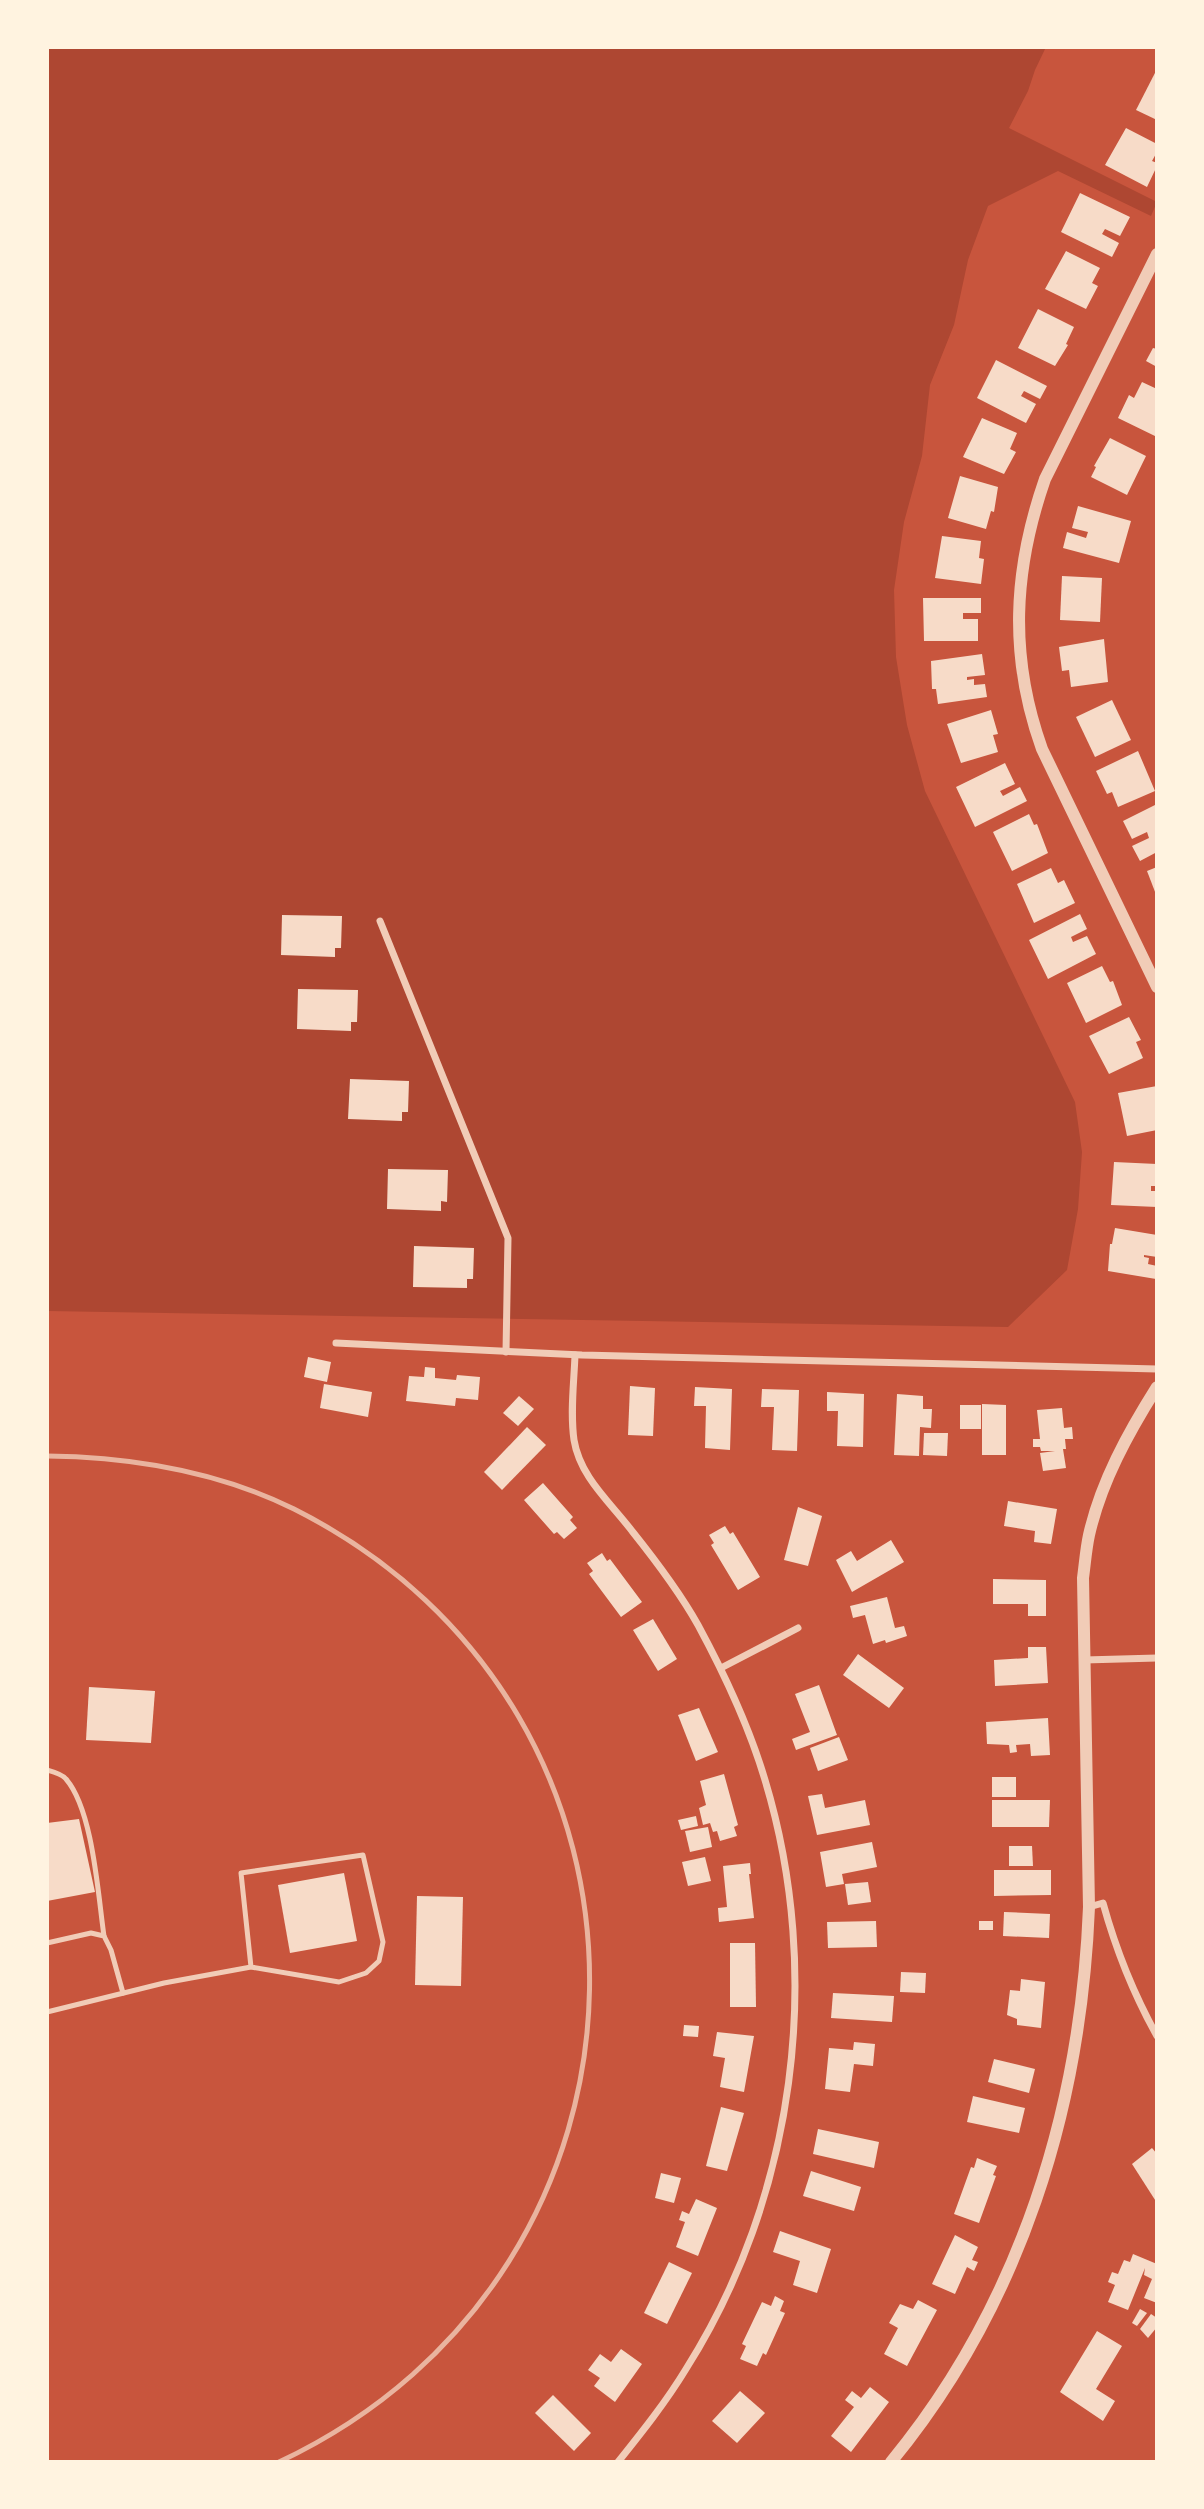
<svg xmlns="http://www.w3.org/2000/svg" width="1204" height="2509" font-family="Rubik,sans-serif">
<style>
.green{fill:#ae4732}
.building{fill:#f7dbc8}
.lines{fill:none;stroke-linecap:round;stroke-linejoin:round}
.service{stroke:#f1ccb7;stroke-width:5}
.minor{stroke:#f1ccb7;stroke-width:7}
.tertiary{stroke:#f1ccb7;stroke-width:12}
.rail{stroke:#e9b49f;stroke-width:5}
</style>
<rect width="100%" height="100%" fill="#c8553d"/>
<polygon class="green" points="47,47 1046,47 1035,70 1028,91 1009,128 1157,202 1151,216 1058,171 988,206 968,260 954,325 930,385 922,456 904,522 894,590 896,657 907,725 925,791 1075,1102 1082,1152 1078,1209 1067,1270 1008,1327 47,1311"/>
<g class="building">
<polygon points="1157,69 1157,120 1136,110"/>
<polygon points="1126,128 1157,144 1157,152 1152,161 1157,163 1157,166 1147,187 1105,165"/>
<polygon points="1080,193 1130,217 1120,236 1105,229 1102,234 1119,243 1112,257 1061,232"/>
<polygon points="1066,251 1100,268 1092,283 1098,286 1086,309 1045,289"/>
<polygon points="1038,309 1074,327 1066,344 1068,345 1055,366 1018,348"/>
<polygon points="1153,348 1157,349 1157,367 1146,361"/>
<polygon points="996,360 1047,386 1040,399 1024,391 1021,396 1036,404 1026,423 977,398"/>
<polygon points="1142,382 1157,389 1157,437 1118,418 1129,395 1134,398"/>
<polygon points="982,418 1017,433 1010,449 1016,452 1004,474 963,457"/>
<polygon points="1110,438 1146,456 1127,495 1091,477 1096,467 1094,466"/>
<polygon points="960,476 998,487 994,512 991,511 986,529 948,518"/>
<polygon points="1078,506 1131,521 1119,563 1063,548 1067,532 1086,538 1088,532 1072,528"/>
<polygon points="942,536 981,541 979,558 984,559 981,584 935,578"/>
<polygon points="1062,576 1102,578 1100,622 1060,620"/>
<polygon points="923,598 981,598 981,613 963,613 963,619 978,619 978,641 924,641"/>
<polygon points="1104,639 1108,682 1071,687 1069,670 1062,671 1059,647"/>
<polygon points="982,654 985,675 967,677 967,680 974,679 974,685 985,684 987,697 938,704 936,689 932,689 931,661"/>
<polygon points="1112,700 1131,740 1095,757 1076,717"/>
<polygon points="991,710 998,734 993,735 998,752 961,763 947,724"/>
<polygon points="1138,751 1155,791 1118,807 1112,792 1107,794 1096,771"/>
<polygon points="1005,763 1015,784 1000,791 1003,796 1020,787 1027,801 975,827 956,787"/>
<polygon points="1157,804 1157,852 1140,861 1132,846 1149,838 1147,832 1132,839 1123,821"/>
<polygon points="1029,814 1034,825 1037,824 1048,853 1012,871 993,832"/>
<polygon points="1157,867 1157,897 1147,871"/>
<polygon points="1051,868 1058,883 1064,880 1075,903 1034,923 1017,884"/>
<polygon points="1080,914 1087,929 1071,937 1073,942 1087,936 1096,954 1048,979 1029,940"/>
<polygon points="282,915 342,916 341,948 335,948 335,957 281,955"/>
<polygon points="1102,966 1110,982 1113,981 1122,1005 1086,1023 1067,983"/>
<polygon points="298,989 358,990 357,1022 351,1022 351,1031 297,1029"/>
<polygon points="1129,1017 1141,1040 1136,1042 1143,1058 1109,1074 1089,1036"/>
<polygon points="350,1079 409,1081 408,1112 402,1112 402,1121 348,1119"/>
<polygon points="1157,1086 1157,1130 1127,1136 1118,1093"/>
<polygon points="1114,1162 1157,1164 1157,1186 1151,1186 1151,1191 1157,1191 1157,1207 1111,1205"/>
<polygon points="388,1169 448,1170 447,1202 441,1201 441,1211 387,1209"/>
<polygon points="1115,1228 1157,1235 1157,1257 1144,1255 1144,1257 1149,1258 1148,1264 1157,1266 1156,1279 1108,1271 1110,1244 1112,1244"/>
<polygon points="414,1246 474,1248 473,1279 467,1279 467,1288 413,1287"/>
<polygon points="308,1357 331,1362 327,1382 304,1377"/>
<polygon points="425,1367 435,1368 435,1378 456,1380 457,1375 480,1377 478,1400 456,1398 455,1406 406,1401 409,1376 424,1377"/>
<polygon points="324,1384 372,1392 368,1417 320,1408"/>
<polygon points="630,1386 655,1388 653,1436 628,1435"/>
<polygon points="695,1387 732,1389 730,1450 705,1448 706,1406 694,1406"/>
<polygon points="762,1389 799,1390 797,1451 772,1450 774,1407 761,1407"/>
<polygon points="827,1392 864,1394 863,1447 837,1446 838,1411 827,1411"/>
<polygon points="897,1394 923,1396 923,1409 932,1409 931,1428 920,1427 919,1456 894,1455"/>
<polygon points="519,1396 534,1409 518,1426 503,1413"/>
<polygon points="982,1404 1006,1405 1006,1455 982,1455"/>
<rect x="960" y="1405" width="21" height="24"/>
<polygon points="1062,1408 1064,1428 1072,1427 1073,1439 1065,1439 1066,1449 1063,1449 1066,1468 1043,1471 1040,1453 1055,1451 1041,1451 1040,1447 1033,1447 1033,1439 1040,1439 1037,1410"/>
<polygon points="527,1427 546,1445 502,1490 484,1472"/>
<polygon points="924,1433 948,1433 947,1456 923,1455"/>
<polygon points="543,1483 573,1517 570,1520 577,1528 564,1539 557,1532 554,1534 524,1500"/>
<polygon points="1008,1501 1057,1509 1051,1544 1034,1542 1035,1531 1004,1526"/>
<polygon points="798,1507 822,1516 808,1566 784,1560"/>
<polygon points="725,1526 730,1534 733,1532 760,1577 738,1590 711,1545 714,1543 709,1535"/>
<polygon points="891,1540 904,1562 852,1592 836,1560 851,1551 857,1561"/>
<polygon points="602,1553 607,1561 610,1559 642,1602 621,1617 589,1574 593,1571 587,1563"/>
<polygon points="993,1579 1046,1580 1046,1616 1028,1616 1028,1604 993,1604"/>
<polygon points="887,1597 895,1628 904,1626 907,1636 886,1643 885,1640 873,1644 865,1615 853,1618 850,1606"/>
<polygon points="653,1619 677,1659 658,1671 633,1630"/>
<polygon points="1028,1647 1046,1647 1048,1683 995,1686 994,1660 1028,1658"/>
<polygon points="858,1654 904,1688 889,1708 843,1675"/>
<polygon points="819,1685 837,1735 796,1750 792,1739 810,1732 795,1694"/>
<polygon points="89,1687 155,1691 151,1743 86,1740"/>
<polygon points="699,1708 718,1752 696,1761 678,1715"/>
<polygon points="1048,1718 1050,1755 1031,1756 1030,1744 1016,1745 1017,1752 1010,1753 1009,1745 987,1744 986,1722"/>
<polygon points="839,1737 848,1760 818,1771 810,1748"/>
<polygon points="724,1774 738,1825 734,1827 737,1836 720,1841 717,1831 713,1832 710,1823 703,1825 699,1808 706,1805 700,1781"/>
<rect x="992" y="1777" width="24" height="20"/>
<polygon points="822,1794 825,1808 865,1800 870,1825 817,1835 808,1796"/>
<polygon points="992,1800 1050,1800 1049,1827 992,1827"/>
<polygon points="696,1816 698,1826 681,1830 678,1820"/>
<polygon points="79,1819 95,1892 47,1901 47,1823"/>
<polygon points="708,1827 712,1847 690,1852 685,1831"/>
<polygon points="872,1842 877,1867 842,1874 844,1884 826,1887 820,1852"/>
<polygon points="1009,1846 1032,1846 1033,1866 1009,1866"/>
<polygon points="705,1857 711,1881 688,1886 682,1862"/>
<polygon points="750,1863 751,1874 749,1874 754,1918 719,1922 718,1908 727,1907 723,1866"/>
<polygon points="994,1870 1051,1870 1051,1895 994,1896"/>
<polygon points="344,1873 357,1941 290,1953 278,1885"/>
<polygon points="868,1882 871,1902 848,1905 845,1884"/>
<polygon points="417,1896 463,1897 461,1986 415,1985"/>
<polygon points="1004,1912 1050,1914 1049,1938 1003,1936"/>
<polygon points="876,1921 877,1947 828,1948 827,1922"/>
<rect x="979" y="1921" width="14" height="9"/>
<polygon points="730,1943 755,1943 756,2007 730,2007"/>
<polygon points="901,1972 926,1973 925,1993 900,1992"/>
<polygon points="1021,1979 1045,1982 1041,2028 1017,2025 1017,2019 1007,2015 1010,1990 1020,1991"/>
<polygon points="833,1993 894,1996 892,2022 831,2018"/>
<polygon points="684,2025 699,2026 698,2037 683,2036"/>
<polygon points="717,2032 754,2036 744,2092 720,2087 725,2058 713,2056"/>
<polygon points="854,2042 875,2044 873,2066 854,2064 850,2092 825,2089 829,2048 853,2050"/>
<polygon points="994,2059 1035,2069 1029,2093 988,2082"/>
<polygon points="973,2096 1025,2108 1019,2133 967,2122"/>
<polygon points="721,2107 744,2113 727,2171 706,2166"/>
<polygon points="818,2129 879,2142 874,2168 813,2154"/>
<polygon points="1152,2148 1157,2154 1157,2203 1132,2164"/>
<polygon points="977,2158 997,2166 993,2175 996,2176 979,2223 954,2214 971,2167 974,2168"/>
<polygon points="811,2171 861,2187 854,2211 803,2196"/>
<polygon points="661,2173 681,2178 674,2203 655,2198"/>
<polygon points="696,2199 717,2208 698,2256 676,2247 685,2222 679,2220 682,2211 689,2214"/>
<polygon points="780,2231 831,2249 817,2293 793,2285 800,2261 773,2252"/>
<polygon points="955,2235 978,2247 972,2260 978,2262 974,2271 967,2267 955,2294 932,2284"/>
<polygon points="1133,2254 1157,2264 1157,2303 1144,2298 1152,2279 1144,2275 1145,2268 1128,2310 1108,2302 1115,2285 1108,2282 1112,2272 1118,2274 1124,2260 1130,2262"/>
<polygon points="669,2262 692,2273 667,2324 644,2313"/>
<polygon points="775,2296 784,2301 780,2311 785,2313 766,2355 763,2353 757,2366 740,2359 746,2346 742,2344 762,2302 771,2306"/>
<polygon points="918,2300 937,2310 907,2366 884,2354 898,2328 889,2323 900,2304 913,2309"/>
<polygon points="1140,2309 1147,2313 1137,2326 1132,2323"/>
<polygon points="1151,2314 1157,2318 1157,2327 1148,2338 1140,2329"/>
<polygon points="1097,2331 1122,2346 1096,2389 1115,2401 1103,2421 1060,2392"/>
<polygon points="621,2349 642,2364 615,2402 594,2386 600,2378 588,2370 600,2354 611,2362"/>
<polygon points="870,2387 889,2402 851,2452 831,2436 854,2407 845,2400 852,2391 861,2398"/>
<polygon points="740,2391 765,2413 737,2443 712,2421"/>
<polygon points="553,2395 591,2433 574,2451 535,2413"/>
</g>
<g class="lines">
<g class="service">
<path d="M47 1770C54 1772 62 1774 66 1779 93 1810 98 1895 104 1936"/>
<polyline points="47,1943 91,1933 104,1936 111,1950 123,1993"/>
<polyline points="47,2012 164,1983 251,1967 241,1873 363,1855 383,1942 379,1961 366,1973 339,1982 251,1967"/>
</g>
<g class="minor">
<polyline points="380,921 508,1238 506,1352"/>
<polyline points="336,1343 582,1355 1157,1369"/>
<path d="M575 1355C574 1383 570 1412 574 1440 580 1477 610 1502 632 1531 656 1561 679 1591 698 1625 725 1675 749 1726 765 1780 824 1975 795 2197 686 2369 666 2402 642 2432 618 2462"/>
<polyline points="1084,1660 1157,1658"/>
<polyline points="721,1668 798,1628"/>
<path d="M1089 1907 1103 1903C1116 1950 1133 1993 1157 2036"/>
</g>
<g class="tertiary">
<path d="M1157 254 1045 479C1013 571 1009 657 1042 749L1157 987"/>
<path d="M891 2462C1021 2304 1081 2108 1089 1907L1083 1578C1085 1563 1086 1549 1089 1535 1101 1482 1128 1433 1157 1387"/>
</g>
<path class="rail" d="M47 1456C132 1457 217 1471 294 1509 696 1711 685 2271 279 2462"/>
</g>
<rect width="1204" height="2509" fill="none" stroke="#fff3e0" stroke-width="98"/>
</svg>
